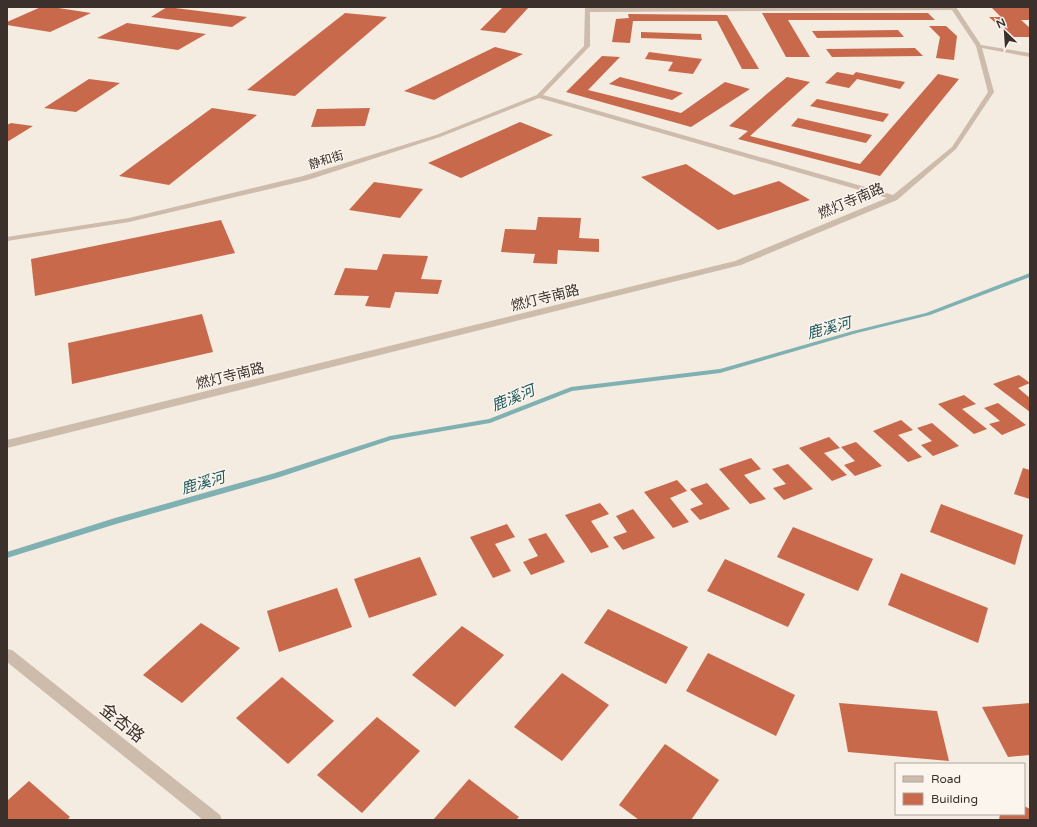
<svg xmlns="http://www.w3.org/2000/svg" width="1037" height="827" font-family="'Varela Round','Noto Sans SC',sans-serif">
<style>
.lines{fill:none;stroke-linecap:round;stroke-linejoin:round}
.stream{fill:#7fb0b2;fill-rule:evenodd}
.building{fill:#c8694b}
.minor{fill:#cdbbac;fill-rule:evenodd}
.labels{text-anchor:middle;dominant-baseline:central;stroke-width:3;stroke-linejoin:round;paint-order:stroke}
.far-street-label{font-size:12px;fill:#3b302b;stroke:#fbf5ee}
.street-label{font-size:14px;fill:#3b302b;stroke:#fbf5ee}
.water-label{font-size:15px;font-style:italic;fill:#1f5a5e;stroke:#fbf5ee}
.near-street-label{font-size:17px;fill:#3b302b;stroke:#fbf5ee}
</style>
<rect width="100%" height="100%" fill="#f4ebe1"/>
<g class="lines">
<polygon class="stream" points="1030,273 1030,277 930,315 857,333 720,373 572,391 490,423 391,440 280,477 116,524 7,558 7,552 115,518 275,473 390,436 489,419 571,387 720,369 853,331 926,313"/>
</g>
<g class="building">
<polygon points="41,7 52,7 91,13 50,32 7,25 7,22"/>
<polygon points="167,7 247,17 232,27 151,17"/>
<polygon points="503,7 529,7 505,33 480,30"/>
<polygon points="991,7 1030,7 1030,20 1021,20 1030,28 1030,37 1011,37 989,17 1001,17"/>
<polygon points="345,13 387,17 295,96 247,90"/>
<polygon points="762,13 928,13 935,20 788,20 810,57 786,57"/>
<polygon points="628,14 727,15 759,69 742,69 717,21 633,21 630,43 612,42 616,19 629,18"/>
<polygon points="127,23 206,34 178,50 97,38"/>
<polygon points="929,26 946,26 957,36 954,60 936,58 940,37"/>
<polygon points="898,30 904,37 817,38 812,31"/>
<polygon points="641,32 701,34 702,40 641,38"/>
<polygon points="495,47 523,54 434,100 404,91"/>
<polygon points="915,48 923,56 832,57 826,49"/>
<polygon points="649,52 702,59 693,74 668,71 673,62 645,59"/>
<polygon points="602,56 620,57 588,90 681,113 725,82 750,89 691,127 566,92"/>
<polygon points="837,72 853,75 856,72 905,82 900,89 857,79 849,88 825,83"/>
<polygon points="938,74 959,79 880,176 738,139 748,131 729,126 787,77 810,82 750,136 860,164"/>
<polygon points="620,77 683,93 672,100 609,84"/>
<polygon points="89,79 120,83 76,112 44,108"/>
<polygon points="817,99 889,114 883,122 810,106"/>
<polygon points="212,108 257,115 169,185 119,176"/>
<polygon points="370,108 365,126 311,127 317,109"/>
<polygon points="798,118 872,135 866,143 791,126"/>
<polygon points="520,122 553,135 461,178 428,163"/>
<polygon points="11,123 33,126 7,142 7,125"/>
<polygon points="686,164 734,195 779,181 810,200 718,230 641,177"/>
<polygon points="374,182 423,189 400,218 349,210"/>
<polygon points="538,217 581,218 579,238 599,239 599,252 558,250 557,264 533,263 535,254 501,252 505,229 536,230"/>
<polygon points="221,220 235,253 35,296 31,259"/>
<polygon points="383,254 428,256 421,279 442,280 438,294 395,292 390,308 365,306 369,296 334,295 345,268 377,270"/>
<polygon points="202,314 213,352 72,384 68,343"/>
<polygon points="1019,375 1030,383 1018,388 1030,398 1030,412 993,384"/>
<polygon points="964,395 976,404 962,409 987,429 974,434 938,404"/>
<polygon points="998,403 1026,425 1002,435 989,424 1000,421 984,408"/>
<polygon points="901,420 913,430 898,435 922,457 908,462 873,431"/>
<polygon points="932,423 959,446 933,456 921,445 932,441 917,428"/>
<polygon points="829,437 840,448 824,453 847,475 832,481 799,448"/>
<polygon points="856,442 882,466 855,476 844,465 855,461 841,447"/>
<polygon points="751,458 761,469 744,475 766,499 750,504 719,469"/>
<polygon points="788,464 813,489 784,500 773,488 786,484 772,469"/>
<polygon points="1023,468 1030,470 1030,499 1014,494"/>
<polygon points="677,480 687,491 670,498 689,522 673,528 644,492"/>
<polygon points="707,483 730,509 700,520 690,509 703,504 690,489"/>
<polygon points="600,503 609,514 591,521 609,547 591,553 565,515"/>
<polygon points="941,504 1023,535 1015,565 930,532"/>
<polygon points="633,509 655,538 623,550 613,537 627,532 616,516"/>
<polygon points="507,524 515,537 495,544 511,571 493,578 470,537"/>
<polygon points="793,527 873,559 858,591 777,557"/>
<polygon points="546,533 565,562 531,575 523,562 538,556 528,539"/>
<polygon points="420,557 437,595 369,618 354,579"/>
<polygon points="725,559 805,594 788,627 707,591"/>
<polygon points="901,573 988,608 978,643 888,605"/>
<polygon points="337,588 352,627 279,652 267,611"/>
<polygon points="608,609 688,647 666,684 584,643"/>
<polygon points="201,623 240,648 182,703 143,675"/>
<polygon points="462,626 504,655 455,707 412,675"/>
<polygon points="708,653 795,695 776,736 686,691"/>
<polygon points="562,673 609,705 562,761 514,727"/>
<polygon points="282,677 334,721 288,764 236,718"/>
<polygon points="839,703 937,711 949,761 848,752"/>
<polygon points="1030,703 1030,755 1008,757 982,707"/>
<polygon points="377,717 420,751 362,813 317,775"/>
<polygon points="665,744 719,780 691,820 639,820 619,805"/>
<polygon points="469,779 519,817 516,820 433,820"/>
<polygon points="29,781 70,817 67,820 7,820 7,801"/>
<polygon points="1024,806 1030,809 1030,820 999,820 1000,814 1024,814"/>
</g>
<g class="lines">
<g class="minor">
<path d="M585 7H591V8L956 7 981 45 1030 53V57L982 48 994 92 956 149 897 200 741 265 7 448V440L735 261 887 198 539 98 440 137 308 180 129 222 7 241V237L129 218 303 176 436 135 537 95 584 46ZM952 10 976 46 988 92 952 147 893 195 543 95 590 46V12Z"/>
<polygon points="7,649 12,650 220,815 222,820 203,820 7,662"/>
</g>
</g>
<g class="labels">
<g class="far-street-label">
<text transform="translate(326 160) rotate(-17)">静和街</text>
</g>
<g class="street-label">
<text transform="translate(851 201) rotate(-23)">燃灯寺南路</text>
<text transform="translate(545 298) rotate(-14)">燃灯寺南路</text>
<text transform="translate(230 376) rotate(-14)">燃灯寺南路</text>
</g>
<g class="water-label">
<text transform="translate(829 328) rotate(-15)">鹿溪河</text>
<text transform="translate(513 398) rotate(-22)">鹿溪河</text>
<text transform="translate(203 483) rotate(-16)">鹿溪河</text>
</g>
<g class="near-street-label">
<text transform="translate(122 723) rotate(39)">金杏路</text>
</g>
</g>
<rect width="1037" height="827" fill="none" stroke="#3b302b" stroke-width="16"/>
<rect x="895" y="763" width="130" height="52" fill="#fbf5ee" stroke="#aea6a0"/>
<rect x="903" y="776" width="20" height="6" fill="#cdbbac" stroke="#aea6a0"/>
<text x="931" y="783" font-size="12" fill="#3b302b">Road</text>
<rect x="903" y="793" width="20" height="12" fill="#c8694b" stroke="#aea6a0"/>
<text x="931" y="803" font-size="12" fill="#3b302b">Building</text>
<g transform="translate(1005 32) rotate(335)" stroke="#fbf5ee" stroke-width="3" paint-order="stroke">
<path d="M0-3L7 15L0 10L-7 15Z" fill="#3b302b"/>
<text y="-6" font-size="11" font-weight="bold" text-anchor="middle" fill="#3b302b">N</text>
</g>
</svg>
